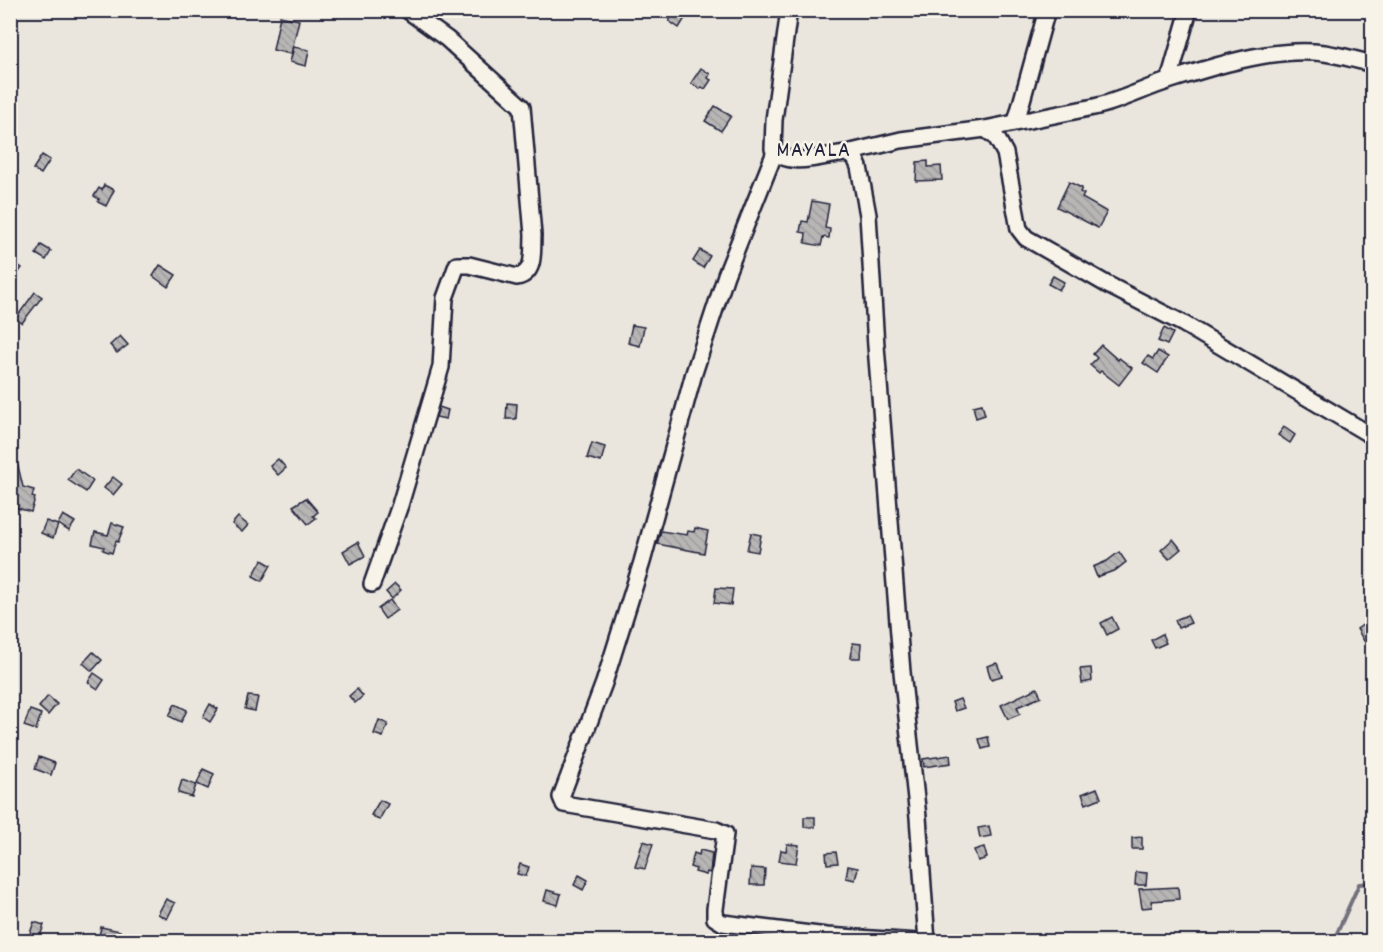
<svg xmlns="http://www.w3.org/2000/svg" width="1383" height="952" font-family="Dekko,sans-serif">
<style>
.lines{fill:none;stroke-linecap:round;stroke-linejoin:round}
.stream{stroke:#716f7b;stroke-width:4}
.building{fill:url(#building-back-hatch);stroke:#22223b;stroke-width:1.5}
.minor-casing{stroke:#22223b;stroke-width:20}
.minor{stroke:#f7f3e8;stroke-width:15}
.labels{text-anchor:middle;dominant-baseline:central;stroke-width:5;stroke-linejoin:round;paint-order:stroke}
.quarter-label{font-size:22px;letter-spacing:1.5px;fill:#22223b;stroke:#f7f3e8}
</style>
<defs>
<pattern id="building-back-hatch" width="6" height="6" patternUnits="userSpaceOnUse" patternTransform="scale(1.5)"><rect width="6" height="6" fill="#b8b6b5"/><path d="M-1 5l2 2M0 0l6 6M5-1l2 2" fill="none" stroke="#9e9c9d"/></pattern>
</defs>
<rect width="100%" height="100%" fill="#eae6de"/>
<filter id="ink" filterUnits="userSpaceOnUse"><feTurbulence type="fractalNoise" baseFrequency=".0167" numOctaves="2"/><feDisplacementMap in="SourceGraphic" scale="12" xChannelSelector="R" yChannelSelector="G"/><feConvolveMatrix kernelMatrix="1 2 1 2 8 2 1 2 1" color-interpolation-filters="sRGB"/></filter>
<g filter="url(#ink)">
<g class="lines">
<polyline class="stream" points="1333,942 1359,884 1372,883"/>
</g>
<g class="building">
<polygon points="676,10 690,10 679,28 669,21"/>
<polygon points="280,16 299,20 291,54 273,50"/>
<polygon points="294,47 309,50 306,66 290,62"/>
<polygon points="701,68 710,74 708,78 711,80 705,89 702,87 700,89 691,83"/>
<polygon points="715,106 731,116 721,131 705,121"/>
<polygon points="42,155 50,160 41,174 33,169"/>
<polygon points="928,161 928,167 941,166 942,180 916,181 917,162"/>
<polygon points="1069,182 1082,188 1080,192 1084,194 1082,198 1107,212 1098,228 1057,207"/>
<polygon points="104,185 114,190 106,206 98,202 99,199 94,196 99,188 102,190"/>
<polygon points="812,201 829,204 825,228 830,229 829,238 823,237 821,246 805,243 806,233 800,232 802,221 808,222"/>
<polygon points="41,245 51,251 46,260 36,254"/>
<polygon points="700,250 710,256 703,268 693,261"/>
<polygon points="10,260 22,268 16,276 10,271"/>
<polygon points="160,265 176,275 168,287 153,276"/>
<polygon points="1053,276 1064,282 1059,290 1048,284"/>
<polygon points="35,292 42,297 22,323 16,318"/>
<polygon points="632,325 644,327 640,346 628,343"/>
<polygon points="1164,328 1173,333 1167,345 1158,341"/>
<polygon points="120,336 128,345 117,353 110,345"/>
<polygon points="1101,345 1118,360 1119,358 1132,368 1119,385 1101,371 1099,373 1090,365 1097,358 1093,354"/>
<polygon points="1158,351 1168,357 1158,373 1143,363 1148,356 1153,359"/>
<polygon points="507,403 517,404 516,419 506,419"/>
<polygon points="982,404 985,415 976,418 973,406"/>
<polygon points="439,407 448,410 446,419 436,417"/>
<polygon points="1284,427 1295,435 1290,443 1278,435"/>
<polygon points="592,443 605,447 601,462 587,458"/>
<polygon points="278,459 286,468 278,475 270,466"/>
<polygon points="18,466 23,487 34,490 32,497 35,498 31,512 10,506 10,468"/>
<polygon points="76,469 93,481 86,492 68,480"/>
<polygon points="113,477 122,484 113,495 104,488"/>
<polygon points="306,498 318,512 313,516 316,518 308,524 293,506"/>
<polygon points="63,515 75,522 69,531 58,524"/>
<polygon points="238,517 248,525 242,532 232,524"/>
<polygon points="46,521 58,525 53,538 41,533"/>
<polygon points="112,523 124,527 118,542 116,541 112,553 103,550 104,547 92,544 95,532 108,535"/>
<polygon points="695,528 708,531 704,553 657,544 661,531 687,535 688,531 694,532"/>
<polygon points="751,533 761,535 758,552 747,550"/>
<polygon points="1173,539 1181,549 1169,559 1161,550"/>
<polygon points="358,542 365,556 350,564 343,551"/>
<polygon points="1119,552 1126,562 1116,570 1097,577 1093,567 1107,561"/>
<polygon points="262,560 271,565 262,581 253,576"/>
<polygon points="395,584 401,590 392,599 386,592"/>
<polygon points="716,588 733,589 731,605 714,603"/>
<polygon points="390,600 397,610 385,619 378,609"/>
<polygon points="1187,615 1191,623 1178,628 1175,620"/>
<polygon points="1112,617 1118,629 1107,635 1101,623"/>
<polygon points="1367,622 1372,631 1372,635 1364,641 1357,629"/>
<polygon points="1162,634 1166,643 1155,648 1151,640"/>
<polygon points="853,643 861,644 860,658 851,658"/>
<polygon points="93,652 102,660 92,671 83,663"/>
<polygon points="997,663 1002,676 991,679 987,666"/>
<polygon points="1091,668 1092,681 1082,683 1080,669"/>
<polygon points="94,673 104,680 98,689 88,682"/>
<polygon points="1037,688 1041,697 1017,707 1020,714 1008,719 1001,705"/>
<polygon points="357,689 363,696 355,703 349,696"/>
<polygon points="48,696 57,704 48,715 39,707"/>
<polygon points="248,696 258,697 255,711 245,709"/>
<polygon points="960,699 964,708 955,711 952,702"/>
<polygon points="175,704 187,710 181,722 169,716"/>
<polygon points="210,704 218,709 210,722 203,717"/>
<polygon points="30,710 41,714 36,730 24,726"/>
<polygon points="379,720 388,724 383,737 374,734"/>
<polygon points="988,737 990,747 982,749 979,739"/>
<polygon points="950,755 951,763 924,767 923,759"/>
<polygon points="39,757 55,763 51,775 35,769"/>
<polygon points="203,769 214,774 208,789 197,784"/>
<polygon points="182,780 196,785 192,797 178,793"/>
<polygon points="1097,788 1101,798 1086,804 1082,794"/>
<polygon points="380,800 388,804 379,820 371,815"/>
<rect x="804" y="817" width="11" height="10"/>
<polygon points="989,826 991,836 980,838 978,828"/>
<polygon points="1142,837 1142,849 1132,849 1132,838"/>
<polygon points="643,841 653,844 645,869 635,867"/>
<polygon points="787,844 799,845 796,863 779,861 781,850 786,851"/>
<polygon points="984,847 987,858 978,861 974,850"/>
<polygon points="700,850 712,853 710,873 707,872 706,875 695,872 696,869 690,867 694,853 699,855"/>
<polygon points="836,852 838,863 827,864 826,853"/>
<polygon points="520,864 529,867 526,876 517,874"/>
<polygon points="848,866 858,868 855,880 846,878"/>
<polygon points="751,868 765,869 764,885 750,885"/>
<polygon points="1136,872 1147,873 1146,885 1135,885"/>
<polygon points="579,875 588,880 583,890 574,885"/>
<polygon points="1178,887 1179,899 1151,901 1152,907 1142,908 1139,889"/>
<polygon points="547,890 561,894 558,905 544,901"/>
<polygon points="166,899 175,903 167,919 158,914"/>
<polygon points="34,922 44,925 38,942 28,939"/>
<polygon points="101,927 120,931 116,939 99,936"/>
</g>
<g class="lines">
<g class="minor-casing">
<g id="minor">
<path d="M789 10 774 120 773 149C789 170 826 154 847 153L855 158 859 167 868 215 876 346 902 672 918 817 927 942"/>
<polyline points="1169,80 1189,10"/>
<polyline points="1016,122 1047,10"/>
<polyline points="985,129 996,137 1005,153 1019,229 1026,238 1108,285 1182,323 1372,436"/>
<polyline points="775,152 726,275 694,373 642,562 604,683 561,797 564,804 716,830 725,834 715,909 715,918 723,923 827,936 918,942"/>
<path d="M847 153 901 140 985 129 1094 107C1121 101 1145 88 1171 80 1214 66 1269 49 1314 52 1333 53 1354 59 1372 64"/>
<path d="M372 584 400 505 441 367 445 298 457 265H469L517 277C536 273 532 251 533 235L522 107 447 39 407 10"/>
</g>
</g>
<use href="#minor" class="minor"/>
</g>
</g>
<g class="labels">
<g class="quarter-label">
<text x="814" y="151">MAYALA</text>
</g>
</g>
<rect width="1383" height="952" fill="none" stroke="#f7f3e8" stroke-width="36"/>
<rect x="18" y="18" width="1347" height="916" fill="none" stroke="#22223b" stroke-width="2" filter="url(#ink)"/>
</svg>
